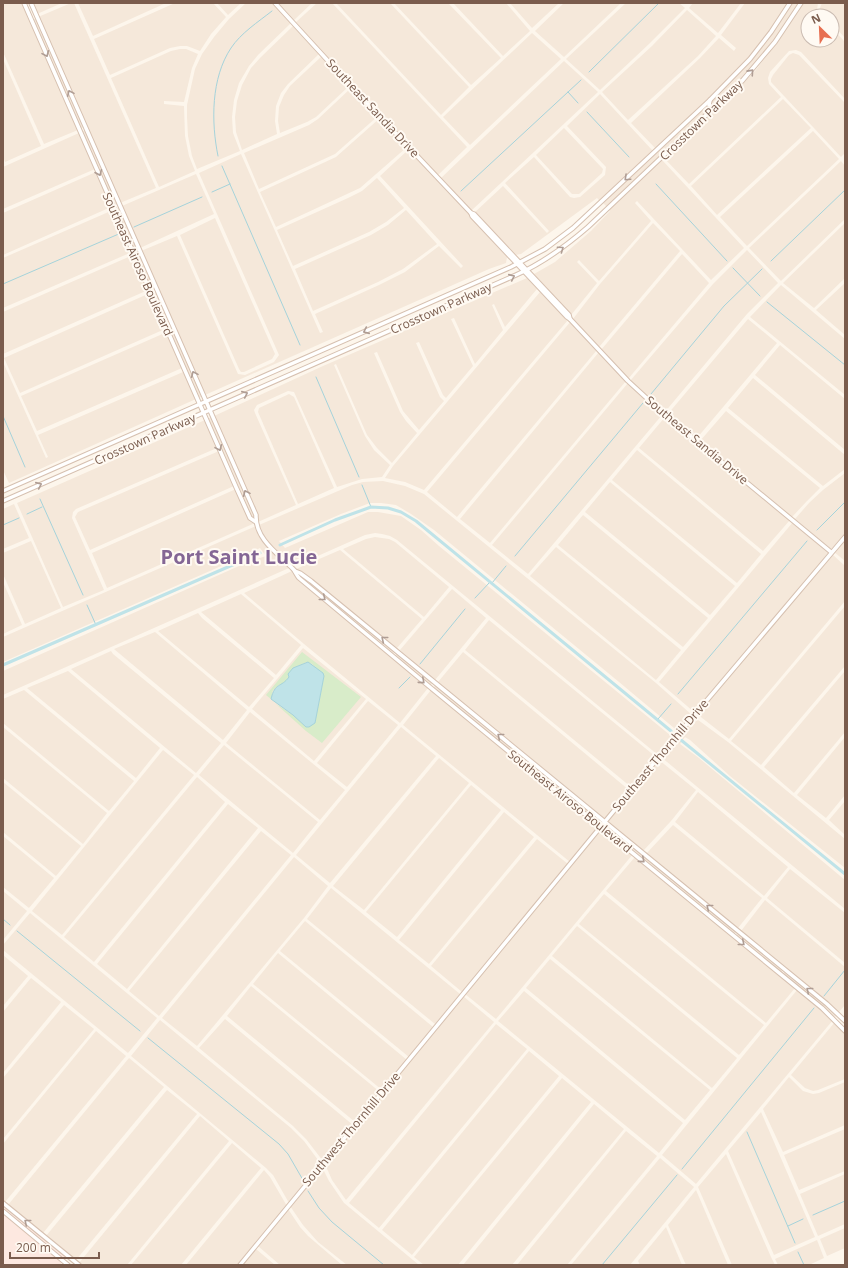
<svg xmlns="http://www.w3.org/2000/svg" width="848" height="1268" font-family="'Open Sans',sans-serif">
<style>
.residential{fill:#f5e8da;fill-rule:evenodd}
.commercial{fill:#fde8e0}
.green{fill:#d8ecc9}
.water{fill:#bfe3e8;stroke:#a5d3da}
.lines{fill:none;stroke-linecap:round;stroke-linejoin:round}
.stream{stroke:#a5d3da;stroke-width:1}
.canal{stroke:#bfe3e8;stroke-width:3}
.secondary-casing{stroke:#d6c0b0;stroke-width:5.5}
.secondary{stroke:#fff;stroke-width:3.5}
.oneway{stroke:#af9d94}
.labels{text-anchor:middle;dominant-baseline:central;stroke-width:4;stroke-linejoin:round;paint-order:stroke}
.street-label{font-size:12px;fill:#7a5c4d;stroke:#fffaf3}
.town-label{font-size:20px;font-weight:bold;fill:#846695;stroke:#fffaf3}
</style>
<rect width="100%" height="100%" fill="#fdf6ec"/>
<g class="residential">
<polygon points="3,3 22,3 78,130 44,144 3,52"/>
<polygon points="32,3 62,3 37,14"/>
<polygon points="71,3 74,3 156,188 120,203 38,17"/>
<polygon points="78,3 166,3 93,36"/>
<polygon points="175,3 213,3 226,17 211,34 200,51 187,46 180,46 170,48 110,75 94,39"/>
<polygon points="217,3 241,3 228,15"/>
<polygon points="246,3 273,3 291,23 258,55 249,66 239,83 234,100 232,117 233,133 240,151 197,169 192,156 188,136 187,117 187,105 195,69 202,54 214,37 229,19"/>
<polygon points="278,3 312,3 293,21"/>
<polygon points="317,3 332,3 467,147 438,175 295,23"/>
<polygon points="336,3 390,3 469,87 441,115"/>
<polygon points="394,3 448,3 501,58 471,85"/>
<polygon points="453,3 506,3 530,31 503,56"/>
<polygon points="510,3 559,3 532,28"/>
<polygon points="564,3 621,3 564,57 535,31"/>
<polygon points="626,3 679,3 685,8 650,43 600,90 566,59"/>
<polygon points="693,3 741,3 718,33 689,8"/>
<polygon points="745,3 788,3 770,31 742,66 656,149 631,123 700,58 719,38 734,51 736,48 721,35"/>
<polygon points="792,3 799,3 767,51 735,86 713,107 711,105 711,101 744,69 758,52 772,33"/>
<polygon points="803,3 818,3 817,10 821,16 808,16 808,40 832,40 832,28 845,42 845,99 801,52 796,50 789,51 770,72 768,78 769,84 781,97 689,184 664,158 715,111 755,71 781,37"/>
<polygon points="822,3 845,3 845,38 832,24 832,16 825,16 822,13 820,8"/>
<polygon points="687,10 716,36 698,56 628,120 602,92 652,46"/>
<polygon points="36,18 84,127 81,128 33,20"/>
<polygon points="293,26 319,54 288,84 281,93 276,106 275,121 277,134 242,150 236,132 235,117 237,101 242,85 251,68 260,58"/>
<polygon points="532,33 561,59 470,145 443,117"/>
<polygon points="180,49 186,49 198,54 192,68 184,102 164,101 164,104 184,106 185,136 189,156 195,171 159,187 111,78 171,51"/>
<polygon points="793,53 799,55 845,103 845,153 841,157 771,82 771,79 773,75 789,55"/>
<polygon points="322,56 349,86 316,117 307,122 280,133 278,121 279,107 284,95 290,86"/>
<polygon points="3,59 41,146 5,162 3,156"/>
<polygon points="564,61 598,92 471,211 441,178"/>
<polygon points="351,88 378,116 335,154 259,189 244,153 309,125 318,119"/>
<polygon points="600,94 653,151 600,201 597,198 521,254 515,255 474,213 503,186 547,233 549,231 505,183 534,157 570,197 574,198 580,197 605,175 606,167 567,126"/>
<polygon points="783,99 811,128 717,215 691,186"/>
<polygon points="708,105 711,110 607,207 603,203"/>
<polygon points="380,118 407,147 360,188 276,227 260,192 336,157"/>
<polygon points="564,128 603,169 602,173 579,194 572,194 536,155"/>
<polygon points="85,130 117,204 114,206 82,132"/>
<polygon points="813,131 839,159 747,246 720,217"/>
<polygon points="79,133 95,169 3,209 3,167"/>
<polygon points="409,149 469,213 471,218 507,257 506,263 489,269 205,395 141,251 177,236 238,374 245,375 274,362 279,355 199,173 241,154 320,333 323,332 315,314 379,285 405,272 439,246 461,268 463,266 380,176"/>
<polygon points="662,160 744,248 711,280 637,201 635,203 651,221 599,281 579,260 577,262 597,283 571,315 534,274 555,262 591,231 610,211 609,210"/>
<polygon points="841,161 845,166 845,219 781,281 749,248"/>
<polygon points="96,172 111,207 3,255 3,213"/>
<polygon points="196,174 214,214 140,248 122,206"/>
<polygon points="377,178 404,208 386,222 369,232 293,266 277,230 348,198 362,191"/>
<polygon points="119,207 154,288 151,289 116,209"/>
<polygon points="113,210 132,252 3,308 3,258"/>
<polygon points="406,210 437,244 403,269 378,282 313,311 295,269 371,235 388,225"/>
<polygon points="215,218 275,354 272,359 244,372 241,372 239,369 180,235"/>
<polygon points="653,223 680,251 599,347 573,319 600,284"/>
<polygon points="845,223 845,278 814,308 783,283"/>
<polygon points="747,250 778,283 747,314 664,413 630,381 713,284"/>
<polygon points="682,254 709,283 628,379 601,350"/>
<polygon points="133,255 148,290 3,354 3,312"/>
<polygon points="527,278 537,289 505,327 494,304 492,305 503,330 475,364 454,318 451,319 473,366 446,398 443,395 419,342 416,343 440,397 444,401 419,430 403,411 377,352 374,353 400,412 406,421 417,433 392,463 377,448 367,435 336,364 334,365 365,436 374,450 390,465 382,477 362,479 337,487 294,392 288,391 257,405 254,410 255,413 296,505 258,522 214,416 323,366"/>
<polygon points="845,283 845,335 816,310"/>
<polygon points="781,285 845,339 845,395 750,317"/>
<polygon points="156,291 202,396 199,398 153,292"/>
<polygon points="540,292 568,320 424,490 405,482 385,478 393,466"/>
<polygon points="150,293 165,329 20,393 4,358"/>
<polygon points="748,319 777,343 697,438 667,415"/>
<polygon points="571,321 597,350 457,517 427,492"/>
<polygon points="167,332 182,368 37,431 21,396"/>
<polygon points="780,345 845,399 845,450 755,375"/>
<polygon points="599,352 626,381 490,543 460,519"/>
<polygon points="3,362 46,458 48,457 38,435 183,372 196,399 9,483 3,470"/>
<polygon points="753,378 845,455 845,469 823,486 728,408"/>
<polygon points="628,383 662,415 528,574 492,545"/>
<polygon points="289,394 294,397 334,488 298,504 258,412 259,408"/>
<polygon points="726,411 820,488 807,501 792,517 700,441"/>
<polygon points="211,417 254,516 254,519 252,517 208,419"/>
<polygon points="665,417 790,520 763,551 639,448"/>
<polygon points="205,420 217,448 76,509 73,512 72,518 104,590 63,607 17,503"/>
<polygon points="637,450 761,554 737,583 612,480"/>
<polygon points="219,451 234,486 90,550 75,517 78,512"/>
<polygon points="845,473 845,534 831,549 795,519 809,503 823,490"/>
<path d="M383 481 405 486 424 494 656 683 692 715 658 755 397 540 390 536 382 534 375 533 365 535 293 567 276 552 267 541 259 525 352 485 363 482ZM370 503H381L396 505 411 514 434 530 619 682 674 728 675 731 670 735 439 546 421 530 401 516 378 512H368L285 548 279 541 341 514Z"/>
<polygon points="610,482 735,586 710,615 585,512"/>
<polygon points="236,489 255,523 107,588 92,553"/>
<polygon points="14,504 29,538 3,549 3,509"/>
<polygon points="583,515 708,618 683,647 558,545"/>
<polygon points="793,522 829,552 694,712 659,682"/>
<polygon points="256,526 265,543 274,554 289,568 3,695 3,671 248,562 266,556 260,548 244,556 3,662 3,637"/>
<polygon points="375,537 389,539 395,542 449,587 424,617 343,549 366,539"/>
<polygon points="845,539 845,561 834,552"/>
<polygon points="31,541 61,608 25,624 3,574 3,553"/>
<polygon points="556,547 681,650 656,680 530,576"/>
<polygon points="340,550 422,619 397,648 312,580 301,571 296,569"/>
<polygon points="832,554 845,566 845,601 729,739 697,714"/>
<polygon points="292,571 298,580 428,688 400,723 304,644 244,593"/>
<polygon points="298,574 395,651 393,653 300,577"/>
<polygon points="3,582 22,625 3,634"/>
<polygon points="452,589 486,618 435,680 400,650"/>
<polygon points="241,594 301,645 276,675 201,612"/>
<polygon points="845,606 845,666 761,765 731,741"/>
<polygon points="198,613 202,618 274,678 249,707 158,631"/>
<polygon points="489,620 656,757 631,787 465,650"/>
<polygon points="155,632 247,710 223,740 114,649"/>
<polygon points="303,648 366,699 314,761 252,709"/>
<polygon points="111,651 113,654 221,743 196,773 71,669"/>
<polygon points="463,652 629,790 605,819 438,682"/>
<polygon points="398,653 433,682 430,686 395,656"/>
<polygon points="68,671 160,748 136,778 27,688"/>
<polygon points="845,671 845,732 794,793 764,767"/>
<polygon points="436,685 603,822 601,824 433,688"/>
<polygon points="24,690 134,781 109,811 3,723 3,699"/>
<polygon points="431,690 599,827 570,862 403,725"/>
<polygon points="368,701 398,725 347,787 317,763"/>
<polygon points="250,712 345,790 320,820 226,743"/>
<polygon points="694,717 728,742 845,839 845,868 730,776 690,740 685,737 680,744 699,758 845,880 845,909 661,757"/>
<polygon points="3,727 107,813 83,844 3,778"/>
<polygon points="401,727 436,756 330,883 296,855"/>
<polygon points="845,737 845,795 826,818 797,795"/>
<polygon points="224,745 318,822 293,853 199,775"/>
<polygon points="163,750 194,775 62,935 32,911"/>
<polygon points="439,758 469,783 364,910 333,886"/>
<polygon points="659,760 696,790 671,821 643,851 607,821"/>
<polygon points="197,777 225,802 94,962 64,937"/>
<polygon points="3,782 81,846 56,876 3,832"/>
<polygon points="471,785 501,810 397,937 366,912"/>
<polygon points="698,792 788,867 764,896 675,822"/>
<polygon points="845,801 845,835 829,820"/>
<polygon points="228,804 258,828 127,989 97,964"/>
<polygon points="504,812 534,837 429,964 399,940"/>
<polygon points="605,824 736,931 734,934 604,826"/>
<polygon points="673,825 762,898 738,928 646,854"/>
<polygon points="602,829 633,854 496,1019 465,994"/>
<polygon points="261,831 291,855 159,1016 129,991"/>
<polygon points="3,836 54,878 29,908 3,887"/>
<polygon points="537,839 568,864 462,992 431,966"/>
<polygon points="294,857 328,886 304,918 197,1046 162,1018"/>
<polygon points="635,857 795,988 766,1023 606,891"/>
<polygon points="790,869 845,913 845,963 767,898"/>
<polygon points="331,888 460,994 435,1024 307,919"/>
<polygon points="3,891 27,911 3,940"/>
<polygon points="604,894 764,1025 739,1055 579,924"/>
<polygon points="765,900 845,967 845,1005 839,1012 741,931"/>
<polygon points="30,913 157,1018 128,1053 3,950 3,945"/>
<polygon points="305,921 433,1027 409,1057 280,951"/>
<polygon points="577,926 737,1058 712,1088 552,956"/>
<polygon points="739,933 783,970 781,972 736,936"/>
<polygon points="278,953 407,1060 382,1090 253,984"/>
<polygon points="3,955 28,976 3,1006"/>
<polygon points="550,959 710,1090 685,1120 526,988"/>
<polygon points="785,972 837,1015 835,1017 783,975"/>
<polygon points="31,978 61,1002 3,1073 3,1012"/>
<polygon points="251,986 380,1092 355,1122 227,1016"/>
<polygon points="797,990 833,1020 696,1184 662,1155"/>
<polygon points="524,991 683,1123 659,1153 498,1021"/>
<polygon points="463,996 494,1022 346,1200 332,1180 325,1164"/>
<polygon points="64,1005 94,1029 3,1139 3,1078"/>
<polygon points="225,1019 353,1125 323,1161 306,1139 293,1126 199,1048"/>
<polygon points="160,1020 291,1128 304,1141 321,1164 289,1203 273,1175 266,1168 131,1056"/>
<polygon points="835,1022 845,1033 845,1079 818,1090 813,1091 805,1088 791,1075"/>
<polygon points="496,1024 527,1049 379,1228 349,1203"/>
<polygon points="96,1031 126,1056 5,1202 3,1200 3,1144"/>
<polygon points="529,1051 559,1076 412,1255 382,1230"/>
<polygon points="129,1058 164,1087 43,1233 8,1205"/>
<polygon points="789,1077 803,1091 813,1094 819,1093 845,1082 845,1125 783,1152 763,1109"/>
<polygon points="562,1078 591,1102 458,1265 424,1265 414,1257"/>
<polygon points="167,1090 197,1114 76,1260 46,1236"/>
<polygon points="594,1104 624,1129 512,1265 463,1265"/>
<polygon points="761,1112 815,1237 774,1255 728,1151"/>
<polygon points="200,1116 229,1141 127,1265 81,1265 79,1263"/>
<polygon points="845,1129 845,1171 799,1190 784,1155"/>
<polygon points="626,1131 657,1156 567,1265 517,1265"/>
<polygon points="232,1143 261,1168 181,1265 131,1265"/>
<polygon points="726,1154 771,1257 775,1265 732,1265 698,1187"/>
<polygon points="660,1158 694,1187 630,1265 571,1265"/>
<polygon points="322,1167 329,1181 344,1203 419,1265 347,1265 318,1242 303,1225 290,1206"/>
<polygon points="264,1170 270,1177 287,1206 238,1265 186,1265"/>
<polygon points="845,1174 845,1224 818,1236 800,1194"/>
<polygon points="696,1190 728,1265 686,1265 668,1225"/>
<polygon points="288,1209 300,1227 308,1236 342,1265 280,1265 258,1246"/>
<polygon points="666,1227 682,1265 640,1265 638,1261"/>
<polygon points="845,1228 845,1248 827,1256 820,1239"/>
<polygon points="817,1240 824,1258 809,1265 778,1265 775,1259"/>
<polygon points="256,1249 275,1265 242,1265"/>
</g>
<g class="commercial">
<polygon points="6,1207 67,1257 64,1260 4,1210"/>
<polygon points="3,1213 62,1262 60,1265 3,1265"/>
</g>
<polygon class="green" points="302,652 361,697 322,743 306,731 276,704 293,715 306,727 315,723 324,676 312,664 307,662 293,668 290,677 286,683 279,685 273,690 271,699 266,695"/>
<path class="water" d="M308 662 323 673 324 676 315 723 309 727H306L293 715 271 699C275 682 281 688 289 677L288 674 293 668Z"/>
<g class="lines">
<g class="stream">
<polyline points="589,72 659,3"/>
<polyline points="568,92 578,103"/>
<polyline points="587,112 629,157"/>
<path d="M218 156C211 122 211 78 231 48 241 33 258 22 272 11"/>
<polyline points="222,166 300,345"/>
<polyline points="656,184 727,261"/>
<polyline points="461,191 581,80"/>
<polyline points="212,192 230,184"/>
<polyline points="134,227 202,197"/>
<polyline points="771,261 845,190"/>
<polyline points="733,268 760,296"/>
<polyline points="3,284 121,233"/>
<polyline points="767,302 845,365"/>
<polyline points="316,377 359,477"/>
<polyline points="651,394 724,306 762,269"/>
<polyline points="3,416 25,467"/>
<polyline points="362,485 371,507"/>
<polyline points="40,499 83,595"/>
<polyline points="27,514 42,507"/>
<polyline points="3,525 19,518"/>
<polyline points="817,530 845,502"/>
<polyline points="515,556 643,403"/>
<polyline points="492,583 506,566"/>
<polyline points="475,598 490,582"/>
<polyline points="87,605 96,625"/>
<polyline points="420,664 465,609"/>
<polyline points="399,688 410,677"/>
<polyline points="678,694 807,541"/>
<polyline points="658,719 671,704"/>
<polyline points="3,919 10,925"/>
<polyline points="17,931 140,1031"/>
<polyline points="824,996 845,970"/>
<polyline points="148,1038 279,1144 288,1154 303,1180"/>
<polyline points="747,1132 795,1243"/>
<polyline points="682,1169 814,1008"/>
<polyline points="308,1191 319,1208 332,1222 384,1265"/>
<polyline points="813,1215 845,1201"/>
<polyline points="788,1226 803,1219"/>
<polyline points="798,1252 804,1265"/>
<polyline points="602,1265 677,1175"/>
</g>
<g class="canal">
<polyline points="280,545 335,520 371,507 388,508 401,512 416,521 671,731"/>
<polyline points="3,665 260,553"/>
<polyline points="681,740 845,874"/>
</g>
<g class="secondary-casing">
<g id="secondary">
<polyline points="24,3 236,487 250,518 256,522"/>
<path d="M31 3 256 515C255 540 280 555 294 570 296 573 297 576 299 578L431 688 822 1008 845 1031"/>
<polyline points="275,3 351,86 471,213 474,214 569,315 570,319 628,381 665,415 831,552"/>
<polyline points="710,100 709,105 714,109"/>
<polyline points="471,213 472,216 567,317 570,319"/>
<polyline points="3,491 511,267 545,249 573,228 710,100 750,59 771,32 790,3"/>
<path d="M3 501 516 275C543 263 566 246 588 227L742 81 775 42 801 3"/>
<polyline points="295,571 300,573 311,581 738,931 827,1004 845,1021"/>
<polyline points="3,1203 79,1265"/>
<polyline points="3,1211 68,1265"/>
<polyline points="240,1265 631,790 845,537"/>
</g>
</g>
<use href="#secondary" class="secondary"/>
</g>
<defs><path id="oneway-chevron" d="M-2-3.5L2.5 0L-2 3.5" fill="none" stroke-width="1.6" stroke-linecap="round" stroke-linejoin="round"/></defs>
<g class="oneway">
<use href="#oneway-chevron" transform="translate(46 54) rotate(66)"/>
<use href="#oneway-chevron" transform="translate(751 72) rotate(-48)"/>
<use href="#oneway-chevron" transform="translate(70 93) rotate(-114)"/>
<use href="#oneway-chevron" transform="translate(99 173) rotate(67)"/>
<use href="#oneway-chevron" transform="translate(627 178) rotate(137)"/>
<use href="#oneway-chevron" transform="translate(561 249) rotate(-35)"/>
<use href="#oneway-chevron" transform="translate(512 277) rotate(-24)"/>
<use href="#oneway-chevron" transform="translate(366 331) rotate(156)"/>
<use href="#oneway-chevron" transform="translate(194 374) rotate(-114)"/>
<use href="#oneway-chevron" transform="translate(245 394) rotate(-24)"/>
<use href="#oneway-chevron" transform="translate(219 448) rotate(66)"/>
<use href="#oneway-chevron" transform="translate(39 485) rotate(-24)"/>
<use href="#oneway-chevron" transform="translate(246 493) rotate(-114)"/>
<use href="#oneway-chevron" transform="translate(323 598) rotate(39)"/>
<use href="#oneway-chevron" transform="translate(384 639) rotate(-141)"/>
<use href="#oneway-chevron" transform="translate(422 681) rotate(41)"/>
<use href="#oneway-chevron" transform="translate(500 736) rotate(-141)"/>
<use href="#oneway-chevron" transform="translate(642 860) rotate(40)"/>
<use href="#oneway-chevron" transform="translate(709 907) rotate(-141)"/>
<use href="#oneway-chevron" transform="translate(742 943) rotate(39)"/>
<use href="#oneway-chevron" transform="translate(809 990) rotate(-141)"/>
<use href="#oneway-chevron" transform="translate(27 1222) rotate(-141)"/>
</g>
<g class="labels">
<g class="street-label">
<text transform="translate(373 108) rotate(47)">Southeast Sandia Drive</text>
<text transform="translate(701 120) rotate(-44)">Crosstown Parkway</text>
<text transform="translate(138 264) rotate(66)">Southeast Airoso Boulevard</text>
<text transform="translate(441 308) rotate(-24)">Crosstown Parkway</text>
<text transform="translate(145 439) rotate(-24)">Crosstown Parkway</text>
<text transform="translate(697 440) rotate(40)">Southeast Sandia Drive</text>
<text transform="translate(660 755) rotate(-50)">Southeast Thornhill Drive</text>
<text transform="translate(570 801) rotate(39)">Southeast Airoso Boulevard</text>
<text transform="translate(351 1129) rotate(-50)">Southwest Thornhill Drive</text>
</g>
<g class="town-label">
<text x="239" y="556">Port Saint Lucie</text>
</g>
</g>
<rect width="848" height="1268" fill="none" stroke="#7a5c4d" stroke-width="8"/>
<g transform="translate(820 28) rotate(336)"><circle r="19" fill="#fffaf3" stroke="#cabbb1"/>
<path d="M0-3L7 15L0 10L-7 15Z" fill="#e76f51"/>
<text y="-6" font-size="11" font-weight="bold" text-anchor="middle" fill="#7a5c4d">N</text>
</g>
<path d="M10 1252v6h89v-6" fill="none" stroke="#7a5c4d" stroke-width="2"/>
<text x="16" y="1252" font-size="12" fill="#7a5c4d" stroke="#fffaf3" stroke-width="3" paint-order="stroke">200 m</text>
</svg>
